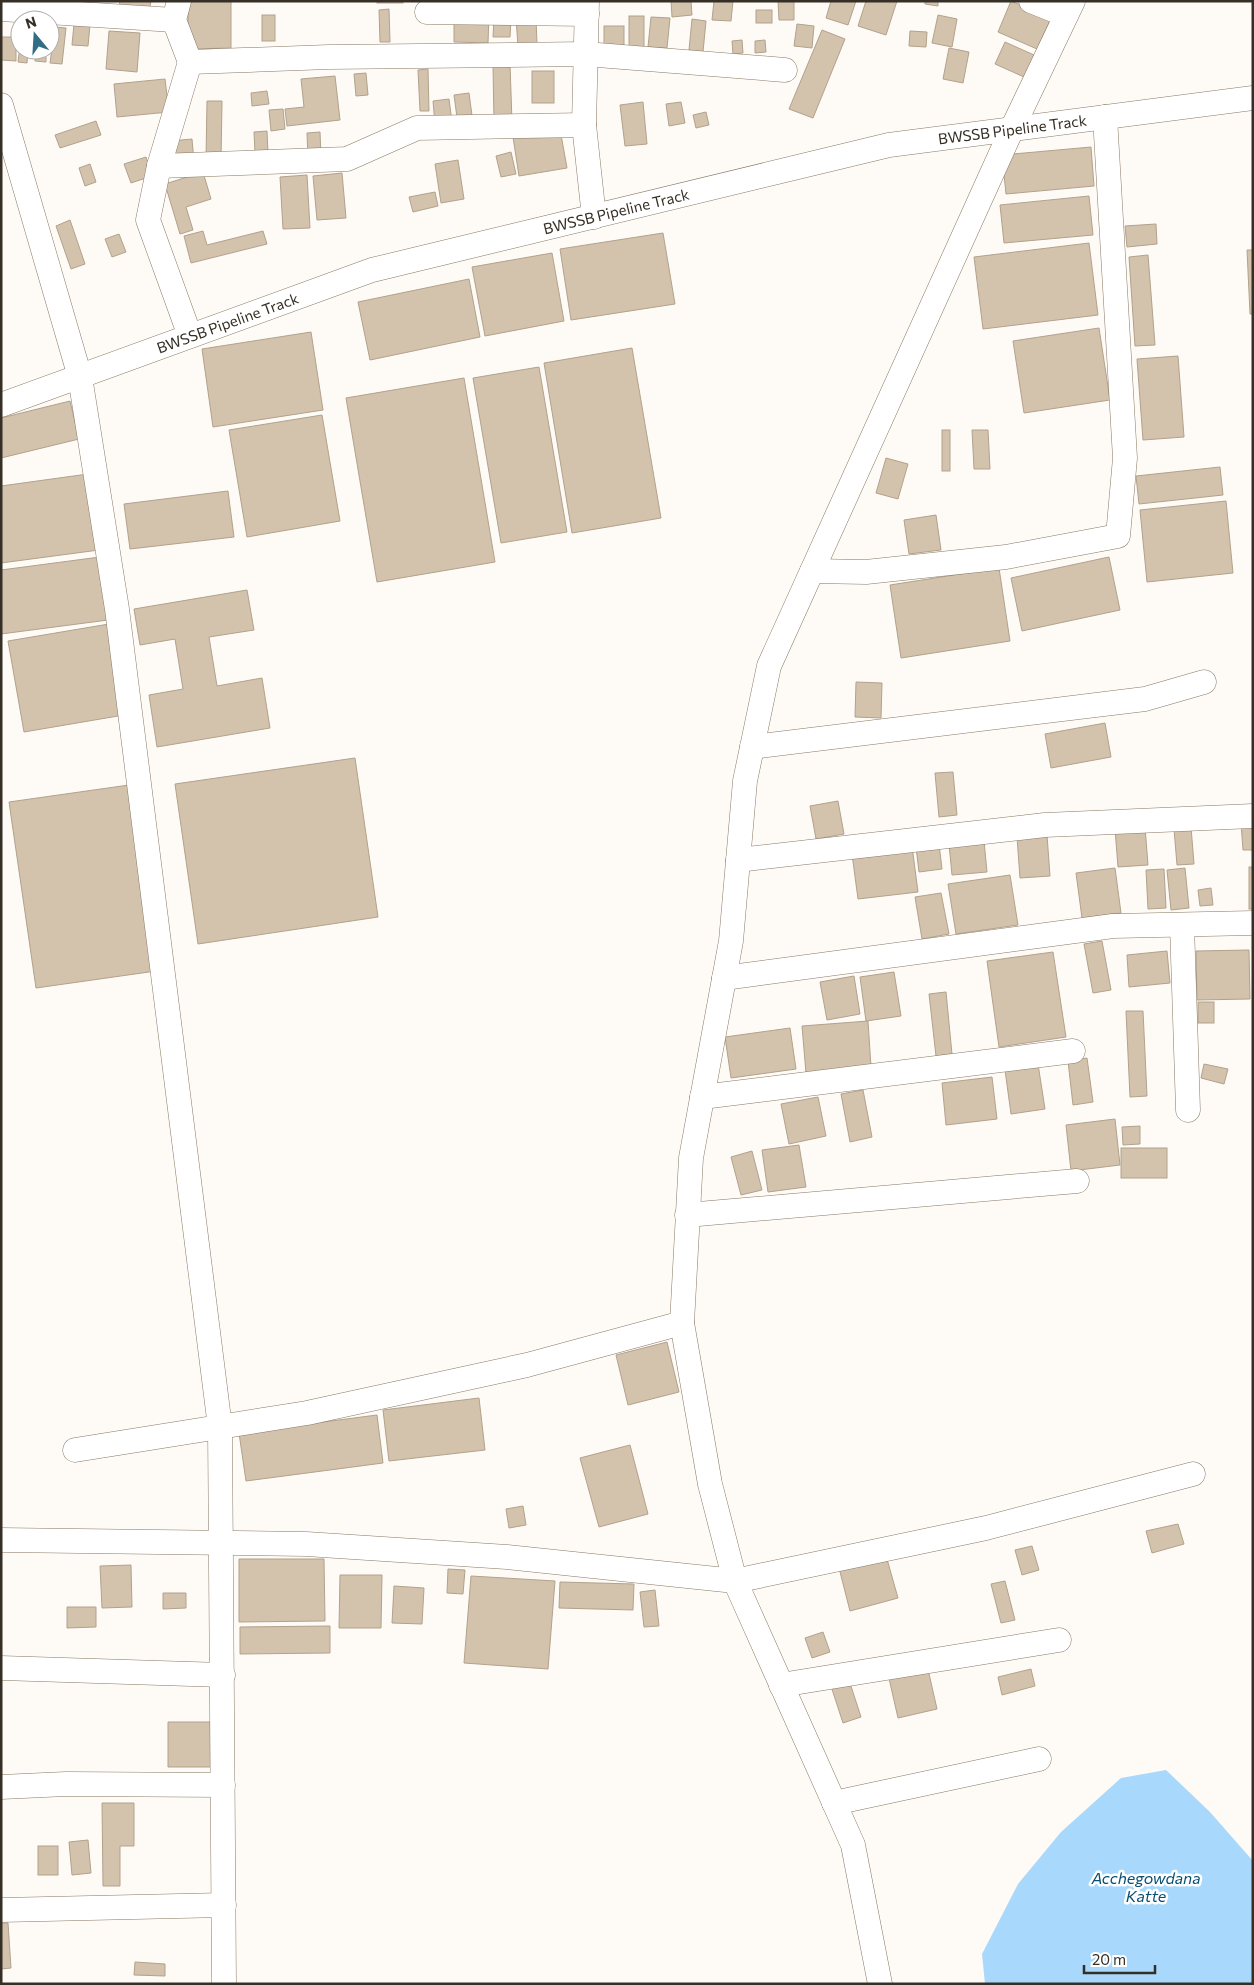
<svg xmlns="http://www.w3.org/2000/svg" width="1254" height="1985" font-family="Commissioner,sans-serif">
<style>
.water{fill:#a8d9fc}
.building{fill:#d3c2ac;stroke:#b2a28c}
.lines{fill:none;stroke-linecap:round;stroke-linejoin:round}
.minor-casing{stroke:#897965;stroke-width:25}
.minor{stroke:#fff;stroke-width:24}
.labels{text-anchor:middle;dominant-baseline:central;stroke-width:5;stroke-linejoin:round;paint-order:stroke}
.street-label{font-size:15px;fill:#352f26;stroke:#fff}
.water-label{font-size:16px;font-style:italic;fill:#094f74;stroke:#fff}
</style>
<rect width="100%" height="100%" fill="#fefaf6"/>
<polygon class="water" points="1166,1770 1210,1812 1253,1861 1253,1984 985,1984 982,1954 1018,1884 1061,1832 1121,1778"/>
<g class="building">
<polygon points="120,1 151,1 149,12 119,7"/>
<polygon points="188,1 231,1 231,48 188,49"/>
<rect x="377" y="1" width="26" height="2"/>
<polygon points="671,1 691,1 692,15 672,17"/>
<polygon points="714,1 733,1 731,21 712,20"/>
<polygon points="778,1 794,1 794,20 779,20"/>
<polygon points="831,1 856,1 848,25 826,18"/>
<polygon points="866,1 897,1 886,35 858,26"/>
<polygon points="925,1 938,1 938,6 925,4"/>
<polygon points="1011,1 1051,18 1037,49 998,32"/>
<polygon points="389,9 390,42 380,42 379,10"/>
<rect x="756" y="10" width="16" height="13"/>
<polygon points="454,13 489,15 488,43 454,42"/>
<rect x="262" y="15" width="13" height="26"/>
<polygon points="938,15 957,19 952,47 932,43"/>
<rect x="629" y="16" width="15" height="34"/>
<polygon points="536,17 537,45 518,46 516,18"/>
<polygon points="651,17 670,18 667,48 648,47"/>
<polygon points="494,18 511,19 510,37 493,37"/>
<polygon points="692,19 706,21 703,52 689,50"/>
<polygon points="74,24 90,25 88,46 72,45"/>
<polygon points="797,24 814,26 812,48 794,46"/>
<rect x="604" y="26" width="20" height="21"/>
<polygon points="55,27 66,28 62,64 50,63"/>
<polygon points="822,30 845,39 813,118 789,109"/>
<polygon points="109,31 140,33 137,72 106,69"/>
<polygon points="910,31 927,32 926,47 909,46"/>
<polygon points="1,37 16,37 16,61 1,60"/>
<polygon points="742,40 743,53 733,54 732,41"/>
<polygon points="765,40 766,52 755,53 755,41"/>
<polygon points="1005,42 1043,59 1033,81 995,64"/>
<polygon points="20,46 20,50 28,50 27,63 18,62"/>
<polygon points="949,48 969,52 963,83 943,79"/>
<polygon points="36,50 46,50 46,62 35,61"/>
<polygon points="510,64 512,122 494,123 493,65"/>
<polygon points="428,69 429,111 420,111 418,70"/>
<rect x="532" y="71" width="22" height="32"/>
<polygon points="366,73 368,95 356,96 354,74"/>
<polygon points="335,76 340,120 287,126 285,109 304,107 301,79"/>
<polygon points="165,79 169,112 117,117 114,84"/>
<polygon points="267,91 269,104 252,106 251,93"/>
<polygon points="469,93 473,123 458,125 454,95"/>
<polygon points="449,99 452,122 435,124 433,101"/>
<polygon points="207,101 222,101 221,161 206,160"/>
<polygon points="643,102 647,144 625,146 620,105"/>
<polygon points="681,102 685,123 669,126 666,104"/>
<polygon points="283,109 285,129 271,131 269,110"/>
<polygon points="706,112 709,125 696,128 693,115"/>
<polygon points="96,121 101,135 60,148 55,135"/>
<polygon points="560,129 567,168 519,176 513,137"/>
<polygon points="267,131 268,153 255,154 254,132"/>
<polygon points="320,132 321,157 308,158 307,133"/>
<polygon points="192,139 194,162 173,164 171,141"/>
<polygon points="1091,147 1094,186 1006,194 1002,155"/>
<polygon points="511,152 516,174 501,177 496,156"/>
<polygon points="146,157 152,176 131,183 124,164"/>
<polygon points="458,160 464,199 441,203 435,164"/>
<polygon points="90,164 96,182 85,186 79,168"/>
<polygon points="203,172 211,199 186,207 193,230 180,234 165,184"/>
<polygon points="342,173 346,218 317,220 313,176"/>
<polygon points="307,175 310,228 283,229 280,177"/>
<polygon points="435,192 438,206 413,212 409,197"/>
<polygon points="1089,196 1093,235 1004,243 1000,205"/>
<polygon points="70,220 85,264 71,269 56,226"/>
<polygon points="1156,224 1157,244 1127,247 1125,226"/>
<polygon points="203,231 207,245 263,231 267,244 191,263 184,236"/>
<polygon points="663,233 675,304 571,320 560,249"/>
<polygon points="119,234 126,252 112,257 105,239"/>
<polygon points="1089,243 1098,315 983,329 974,257"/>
<polygon points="1247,250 1253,250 1253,314 1250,314"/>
<polygon points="552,253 564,321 485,336 472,267"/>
<polygon points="1148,255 1155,345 1135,346 1129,257"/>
<polygon points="469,279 480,337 370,360 358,302"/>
<polygon points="1099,328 1110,400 1024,413 1013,341"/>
<polygon points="311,332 323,410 213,427 202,349"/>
<polygon points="632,348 661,518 572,533 544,363"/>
<polygon points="1178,356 1184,437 1143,440 1137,359"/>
<polygon points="539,367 567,532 501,543 473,378"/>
<polygon points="464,378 495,562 377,582 346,398"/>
<polygon points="70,401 79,439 1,458 1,418"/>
<polygon points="322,415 340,521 247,537 229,430"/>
<rect x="942" y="430" width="8" height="41"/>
<polygon points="972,430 988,430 990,469 974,469"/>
<polygon points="886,458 908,464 898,499 876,493"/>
<polygon points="1220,467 1223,495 1139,504 1136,476"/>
<polygon points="88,474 99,550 1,563 1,486"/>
<polygon points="228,491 234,537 130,549 124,504"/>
<polygon points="1226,501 1233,573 1147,582 1140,510"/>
<polygon points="936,515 941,550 909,554 904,520"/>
<polygon points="100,557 108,620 1,634 1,570"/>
<polygon points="1109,557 1120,610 1022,631 1011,578"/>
<polygon points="999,568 1010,641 901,658 890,585"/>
<polygon points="247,590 254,630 209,637 217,686 262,678 270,728 157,747 149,695 183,689 175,639 140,645 134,609"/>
<polygon points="109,624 124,715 24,732 8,641"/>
<polygon points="856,682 882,683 881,718 855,717"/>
<polygon points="1105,723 1111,757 1051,768 1045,734"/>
<polygon points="355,758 378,917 198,944 175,784"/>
<polygon points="953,772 957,815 939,817 935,773"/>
<polygon points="129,785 156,971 36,988 9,802"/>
<polygon points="838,801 844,834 816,839 810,806"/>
<polygon points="1253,822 1253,850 1243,850 1241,823"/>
<polygon points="1145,827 1148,865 1118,867 1115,829"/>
<polygon points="1191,827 1194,864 1177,865 1174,829"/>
<polygon points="1047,835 1050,876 1020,878 1017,837"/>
<polygon points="984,841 987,872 952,875 949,844"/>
<polygon points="939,844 942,869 919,872 916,847"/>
<polygon points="912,846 918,892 858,899 852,854"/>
<rect x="1249" y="867" width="4" height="42"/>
<polygon points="1115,868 1121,913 1082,918 1076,873"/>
<polygon points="1185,868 1189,908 1171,910 1167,870"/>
<polygon points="1164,869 1166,908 1148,909 1146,870"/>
<polygon points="1010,875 1018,925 956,934 948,884"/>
<polygon points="1211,888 1213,905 1200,906 1198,890"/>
<polygon points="941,893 949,934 922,939 915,897"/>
<polygon points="1102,941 1111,990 1093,993 1084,944"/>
<polygon points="1249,950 1250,999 1197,1000 1196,951"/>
<polygon points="1167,951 1170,983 1129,987 1127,955"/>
<polygon points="1053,952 1066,1037 999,1047 987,961"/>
<polygon points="894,972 901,1016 866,1021 860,977"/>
<polygon points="854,976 860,1014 827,1020 820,982"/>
<polygon points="946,992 952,1054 936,1056 929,994"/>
<rect x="1198" y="1002" width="16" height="21"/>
<polygon points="1126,1011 1143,1011 1147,1096 1130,1097"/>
<polygon points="868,1021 871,1067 806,1073 802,1026"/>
<polygon points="790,1028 796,1069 731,1078 725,1037"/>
<polygon points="1087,1058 1093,1102 1073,1105 1068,1061"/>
<polygon points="1038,1064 1045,1109 1011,1114 1005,1070"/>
<polygon points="1204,1064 1228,1069 1224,1084 1201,1078"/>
<polygon points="992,1077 997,1119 946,1125 942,1083"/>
<polygon points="863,1090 872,1137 850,1142 841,1094"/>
<polygon points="818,1097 826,1136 789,1144 781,1104"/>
<polygon points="1115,1119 1120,1165 1071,1171 1066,1125"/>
<polygon points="1140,1126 1140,1144 1123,1145 1122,1127"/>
<polygon points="799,1145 806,1187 768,1192 762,1150"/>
<rect x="1121" y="1148" width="46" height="30"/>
<polygon points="752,1151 762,1190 741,1195 731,1157"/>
<polygon points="667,1342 679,1392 628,1405 616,1355"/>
<polygon points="479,1398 485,1450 389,1461 383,1410"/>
<polygon points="377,1415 383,1463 246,1481 239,1433"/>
<polygon points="630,1445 648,1514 599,1527 580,1458"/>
<polygon points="523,1506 526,1525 509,1528 506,1509"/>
<polygon points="1178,1524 1184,1544 1152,1553 1146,1531"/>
<polygon points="1032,1546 1039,1570 1022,1575 1015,1550"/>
<polygon points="885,1552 898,1598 850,1611 838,1564"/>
<polygon points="239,1559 324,1559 325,1621 239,1622"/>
<polygon points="131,1565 132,1607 102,1608 100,1566"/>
<polygon points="448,1569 465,1570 463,1594 447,1593"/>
<polygon points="340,1575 382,1575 381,1628 339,1628"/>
<polygon points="471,1576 555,1581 548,1669 464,1663"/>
<polygon points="1005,1581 1015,1620 1001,1623 991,1584"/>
<polygon points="560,1582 634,1584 633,1610 559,1608"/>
<polygon points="394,1586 424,1588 422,1624 392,1623"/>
<polygon points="655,1590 659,1626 644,1627 640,1592"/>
<polygon points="163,1593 186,1593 186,1608 163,1609"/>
<polygon points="67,1607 96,1607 96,1627 67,1628"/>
<polygon points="330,1626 330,1653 240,1654 240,1627"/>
<polygon points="823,1632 830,1652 812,1658 805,1638"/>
<polygon points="927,1665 937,1709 898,1718 888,1674"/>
<polygon points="1031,1669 1035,1686 1002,1695 998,1677"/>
<polygon points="848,1677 861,1717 843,1723 830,1683"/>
<polygon points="168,1722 211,1722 212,1767 168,1767"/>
<polygon points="102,1803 134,1803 134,1846 120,1846 120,1886 103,1886"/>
<polygon points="88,1840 91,1873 72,1875 69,1842"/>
<rect x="38" y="1846" width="20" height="29"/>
<polygon points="1,1923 8,1923 11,1968 1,1969"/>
<polygon points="135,1962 165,1964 165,1976 134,1975"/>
</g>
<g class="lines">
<g class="minor-casing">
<g id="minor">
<polyline points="179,1 174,20 190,62 329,57 585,54 785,70"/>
<polyline points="587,1 584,125 594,217"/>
<polyline points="1031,1 1066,15"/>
<polyline points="1,9 174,20"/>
<polyline points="427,12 587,14"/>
<polyline points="190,62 159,166 148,220 190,336"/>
<polyline points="1,105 80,377 117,609 220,1427 224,1984"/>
<polyline points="159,166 347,159 417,128 584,125"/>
<path id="s1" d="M1 405 372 270 889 145 1253 98"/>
<polyline points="812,571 866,572 1006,557 1118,536 1125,458 1105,117"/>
<polyline points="752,747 1145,699 1204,682"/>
<polyline points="738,860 1045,825 1253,816"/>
<polyline points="1182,925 1188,1110"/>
<polyline points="724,978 1113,926 1253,923"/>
<polyline points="702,1097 1073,1051"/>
<polyline points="687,1215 1077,1181"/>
<polyline points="75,1450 307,1413 527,1365 682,1323"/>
<polyline points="1,1540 306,1544 507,1557 735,1581 986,1528 1193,1474"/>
<polyline points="1,1668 223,1675"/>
<polyline points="781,1685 1059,1640"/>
<polyline points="1,1787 66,1784 223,1785"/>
<polyline points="834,1803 1039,1759"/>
<polyline points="1,1910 224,1905"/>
<polyline points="880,1984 853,1845 735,1581 710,1484 682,1323 691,1158 731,941 745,781 769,666 1012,129 1073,1"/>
</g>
</g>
<use href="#minor" class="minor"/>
</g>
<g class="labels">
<g class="street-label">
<text stroke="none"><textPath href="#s1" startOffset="1051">BWSSB Pipeline Track</textPath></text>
<text stroke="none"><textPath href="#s1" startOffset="646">BWSSB Pipeline Track</textPath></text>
<text stroke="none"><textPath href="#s1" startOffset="241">BWSSB Pipeline Track</textPath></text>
</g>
<g class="water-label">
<text x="1146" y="1877">Acchegowdana<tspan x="1146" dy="18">Katte</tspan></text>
</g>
</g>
<rect width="1254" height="1985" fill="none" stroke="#352f26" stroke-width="5"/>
<g transform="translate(35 35) rotate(342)"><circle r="24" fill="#ffffff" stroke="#aeaca8"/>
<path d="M0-4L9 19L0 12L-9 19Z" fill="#316e85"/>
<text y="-8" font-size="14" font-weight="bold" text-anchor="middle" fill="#352f26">N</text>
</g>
<path d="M1084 1965v8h71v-8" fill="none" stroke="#352f26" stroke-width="2.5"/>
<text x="1092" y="1965" font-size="15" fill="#352f26" stroke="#ffffff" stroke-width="4" paint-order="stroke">20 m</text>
</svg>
